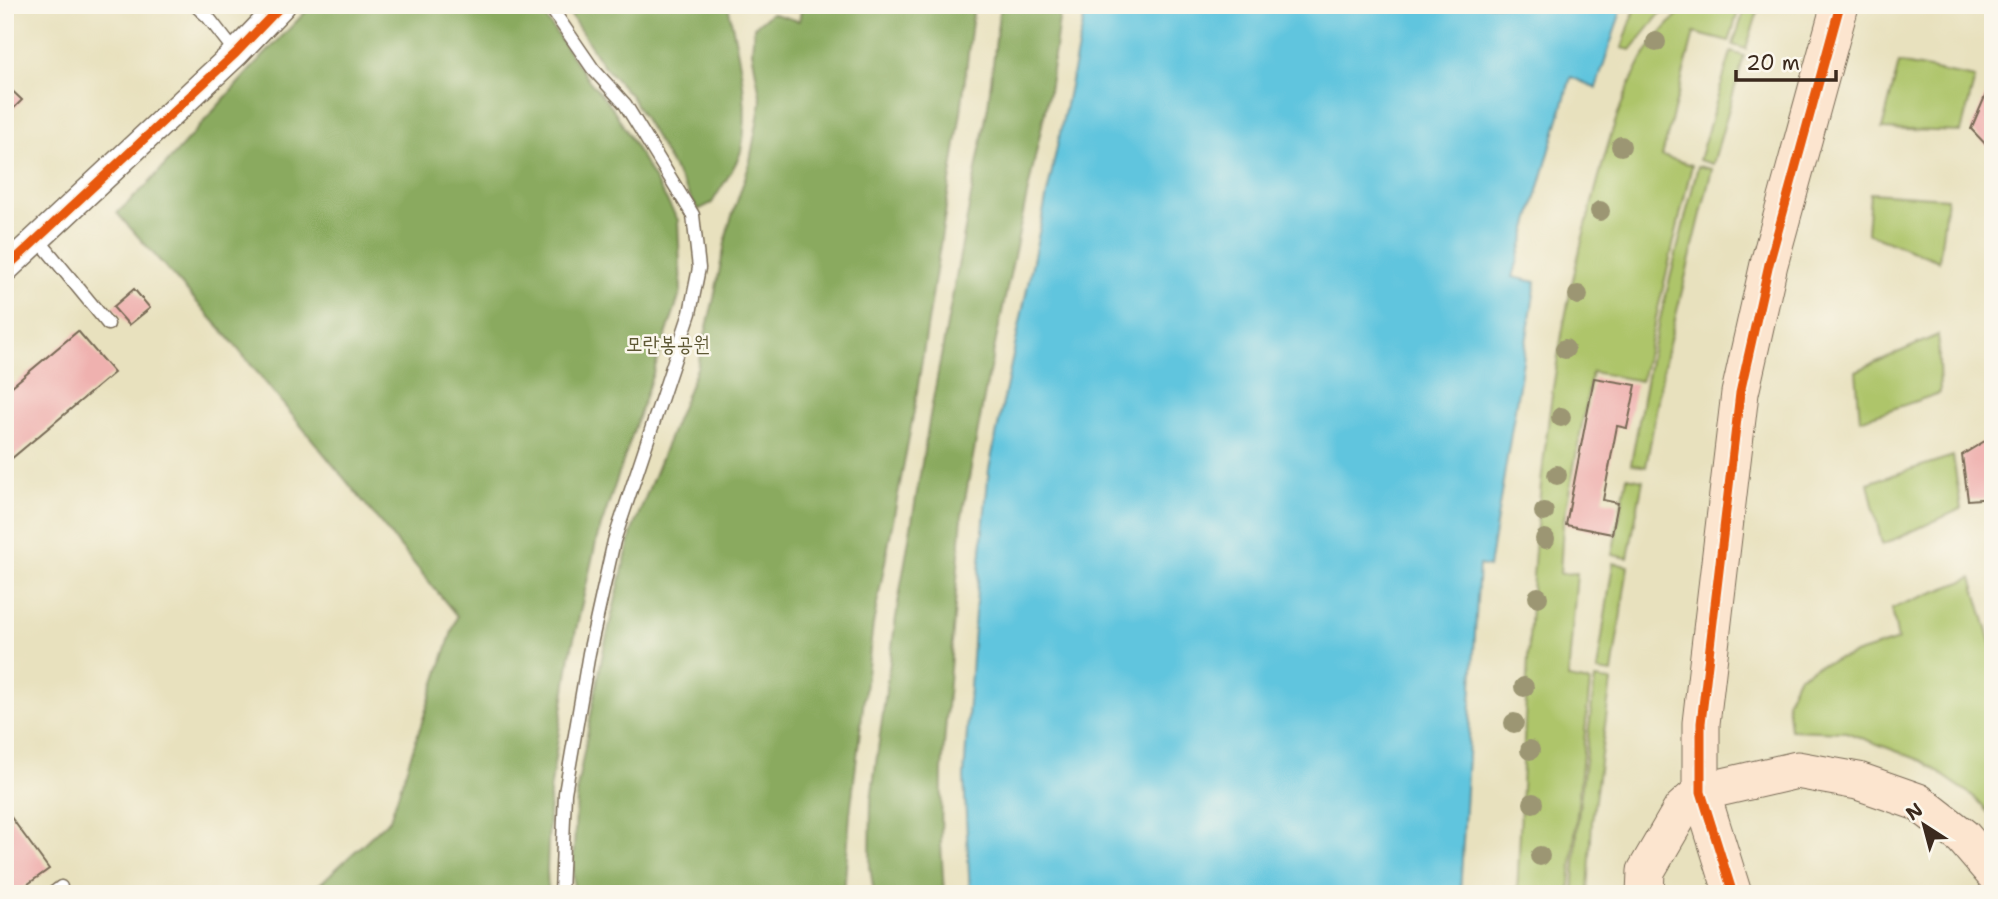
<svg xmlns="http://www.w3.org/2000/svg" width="1998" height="899" font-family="'Shantell Sans','Poor Story',sans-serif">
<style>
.green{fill:#aec56a;stroke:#747844;stroke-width:2}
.forest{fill:#8aaa5e;stroke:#626a3e;stroke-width:2}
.water{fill:#60c5de;stroke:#4e787e;stroke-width:2}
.building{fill:#efb1af}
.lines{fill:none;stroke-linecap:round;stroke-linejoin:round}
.lane-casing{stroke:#786a56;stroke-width:15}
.street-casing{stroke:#786a56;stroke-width:29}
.secondary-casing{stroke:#786a56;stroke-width:39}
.lane{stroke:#fff;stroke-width:12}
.street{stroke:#fff;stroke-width:26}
.secondary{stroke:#fce5cf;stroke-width:37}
.cycleway-casing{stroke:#fbf7ec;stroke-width:13}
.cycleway{stroke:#e8590c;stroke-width:9}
.tree{fill:#9c9673}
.labels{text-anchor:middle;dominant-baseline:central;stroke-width:5;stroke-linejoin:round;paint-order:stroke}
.park-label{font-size:21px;fill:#5e5835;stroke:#fbf7ec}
</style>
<rect width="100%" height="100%" fill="#fbf7ec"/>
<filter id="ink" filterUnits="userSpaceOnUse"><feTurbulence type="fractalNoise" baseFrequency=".0143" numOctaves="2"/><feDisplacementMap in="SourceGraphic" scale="14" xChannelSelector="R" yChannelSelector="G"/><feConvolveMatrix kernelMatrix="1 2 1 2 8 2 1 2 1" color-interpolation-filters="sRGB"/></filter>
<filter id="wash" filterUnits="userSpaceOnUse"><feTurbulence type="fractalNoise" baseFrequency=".00686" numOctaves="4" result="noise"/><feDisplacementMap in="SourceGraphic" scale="28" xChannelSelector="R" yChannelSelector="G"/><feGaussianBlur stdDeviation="1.57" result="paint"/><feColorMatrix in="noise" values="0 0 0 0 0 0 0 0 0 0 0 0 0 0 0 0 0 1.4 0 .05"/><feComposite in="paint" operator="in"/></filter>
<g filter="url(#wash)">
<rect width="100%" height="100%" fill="#e8e1be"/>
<g class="green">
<polygon points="1636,5 1667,5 1631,50 1622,48"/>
<path d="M1686 5H1740L1729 42 1694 33 1662 156 1692 165 1641 381 1592 372 1563 524 1560 574 1577 573 1568 678 1590 682 1569 894H1517C1529 664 1529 425 1592 203 1606 151 1617 106 1642 59 1653 39 1672 22 1686 5Z"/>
<polygon points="1746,5 1760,5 1746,49 1733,45"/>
<polygon points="1731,52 1744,56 1713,164 1699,160"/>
<polygon points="1899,63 1975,78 1961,132 1882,129"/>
<polygon points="1698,166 1712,169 1665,360 1646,467 1631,464 1651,355"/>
<polygon points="1870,193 1947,198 1939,261 1867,233"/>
<polygon points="1938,335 1940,393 1860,420 1856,371"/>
<polygon points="1953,456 1961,509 1882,545 1868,483"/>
<polygon points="1627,477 1643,480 1628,558 1612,555"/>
<polygon points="1613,563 1628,566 1612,673 1597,671"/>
<polygon points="1972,578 1993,649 1993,818 1973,796 1922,761 1846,732 1790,730 1787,701 1798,677 1817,666 1898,640 1892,608"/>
<polygon points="1595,679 1611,681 1592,821 1588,894 1573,894 1578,819"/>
</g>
<g class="forest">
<polygon points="312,5 537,5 586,77 614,110 678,220 681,291 597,538 570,656 550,792 547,870 548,894 309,894 390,819 457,616 229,338 117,213 149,183 250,70"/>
<path d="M564 5H728C737 51 752 103 741 151 737 166 720 188 712 203L698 210 631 96 603 65Z"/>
<polygon points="802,5 974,5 961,112 914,411 873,625 850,814 844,894 574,894 573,861 578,783 603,652 632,531 697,368 714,298 728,228 749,166 761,101 752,51 754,27 771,13 799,21"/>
<polygon points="1000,5 1061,5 1049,92 985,392 962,516 942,771 941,844 944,894 874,894 870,866 871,800 898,603 931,410 988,106"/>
</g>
<polygon class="water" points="1087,5 1623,5 1596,88 1571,77 1513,277 1536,282 1489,567 1479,565 1460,894 970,894 964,777 975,612 989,469"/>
<g id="blocks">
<g class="building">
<polygon points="5,84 22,100 5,117"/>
<polygon points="1990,85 1993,85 1993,152 1971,129"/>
<polygon points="134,289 150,308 129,325 113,307"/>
<polygon points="78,331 114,373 5,464 5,392"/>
<polygon points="1594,378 1636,385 1627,428 1617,426 1603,500 1618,503 1612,534 1566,525"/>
<polygon points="1993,436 1993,498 1968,500 1962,455"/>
<polygon points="5,809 49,869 14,894 5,894"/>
</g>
</g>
</g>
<g filter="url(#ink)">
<use href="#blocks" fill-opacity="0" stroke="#786a56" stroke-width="2"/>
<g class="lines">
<g class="lane-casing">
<g id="lane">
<polyline points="195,5 208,17 236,53"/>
<polyline points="549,5 593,69 625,104 693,215 699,268 690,313 614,541 589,653 565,793 561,894"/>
<polyline points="38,239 108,324"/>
<polyline points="52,894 61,887"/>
</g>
</g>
<g class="street-casing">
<polyline id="street" points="5,269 236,53 282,5"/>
</g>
<g class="secondary-casing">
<g id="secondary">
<polyline points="1645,894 1646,871 1682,809 1701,792 1797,770 1858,781 1918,802 1963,837 1993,872"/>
<polyline points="1733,894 1701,792 1701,723 1740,393 1769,264 1840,5"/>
</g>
</g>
<use href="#lane" class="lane"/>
<use href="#street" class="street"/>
<use href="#secondary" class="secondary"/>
<g class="cycleway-casing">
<g id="cycleway">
<polyline points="5,269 236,53 282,5"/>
<polyline points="1733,894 1701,792 1701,723 1740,393 1769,264 1840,5"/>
</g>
</g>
<use href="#cycleway" class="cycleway"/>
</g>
<g class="tree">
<circle cx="1656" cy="42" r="10"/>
<circle cx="1621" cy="146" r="10"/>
<circle cx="1600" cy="211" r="10"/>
<circle cx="1578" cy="295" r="10"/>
<circle cx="1565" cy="349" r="10"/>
<circle cx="1561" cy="417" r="10"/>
<circle cx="1557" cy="475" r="10"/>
<circle cx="1544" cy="512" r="10"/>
<circle cx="1545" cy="539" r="10"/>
<circle cx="1538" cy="597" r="10"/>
<circle cx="1524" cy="687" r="10"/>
<circle cx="1514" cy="723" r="10"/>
<circle cx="1530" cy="750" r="10"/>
<circle cx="1533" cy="803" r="10"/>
<circle cx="1540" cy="856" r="10"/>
</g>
</g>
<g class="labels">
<g class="park-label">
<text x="668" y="344">모란봉공원</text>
</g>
</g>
<rect width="1998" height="899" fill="none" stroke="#fbf7ec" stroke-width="28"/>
<g transform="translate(1924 825) rotate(324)" stroke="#fbf7ec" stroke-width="5" paint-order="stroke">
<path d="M0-5L12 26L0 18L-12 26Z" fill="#3b2a1e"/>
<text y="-10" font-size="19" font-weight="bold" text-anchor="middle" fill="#3b2a1e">N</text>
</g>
<path d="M1736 70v10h100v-10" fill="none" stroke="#3b2a1e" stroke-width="3.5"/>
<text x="1746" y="70" font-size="21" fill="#3b2a1e" stroke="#fbf7ec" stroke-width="5" paint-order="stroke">20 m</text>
</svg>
